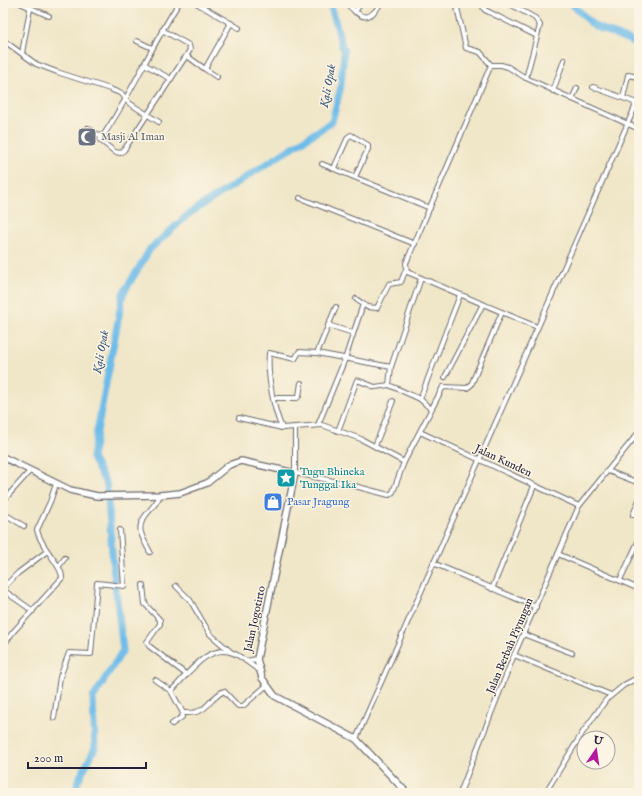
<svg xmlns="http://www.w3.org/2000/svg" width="642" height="796" font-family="'IM FELL English',serif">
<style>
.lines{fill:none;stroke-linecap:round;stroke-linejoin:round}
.river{stroke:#6ebce8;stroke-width:7}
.street-casing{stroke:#6a676c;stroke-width:6}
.secondary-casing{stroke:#6a676c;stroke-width:8}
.street{stroke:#fff;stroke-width:4}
.secondary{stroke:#fff;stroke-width:5.5}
.labels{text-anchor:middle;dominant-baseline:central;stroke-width:3;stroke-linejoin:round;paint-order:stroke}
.worship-label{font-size:11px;fill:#5b616d;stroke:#fcf5e5;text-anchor:start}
.street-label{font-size:11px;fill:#22223b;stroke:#fcf5e5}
.culture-label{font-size:11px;fill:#0d838f;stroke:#fcf5e5;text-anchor:start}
.shop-label{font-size:11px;fill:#366cbe;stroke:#fcf5e5;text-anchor:start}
.water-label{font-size:12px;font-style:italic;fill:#3d5878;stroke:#fcf5e5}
</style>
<rect width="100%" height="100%" fill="#fcf5e5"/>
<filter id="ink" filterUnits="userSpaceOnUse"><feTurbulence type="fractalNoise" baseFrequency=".025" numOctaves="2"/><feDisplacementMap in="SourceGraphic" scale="8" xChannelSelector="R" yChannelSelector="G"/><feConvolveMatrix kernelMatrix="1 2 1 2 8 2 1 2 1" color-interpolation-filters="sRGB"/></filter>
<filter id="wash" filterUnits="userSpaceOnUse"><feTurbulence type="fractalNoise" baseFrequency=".012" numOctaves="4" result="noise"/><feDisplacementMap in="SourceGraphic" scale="16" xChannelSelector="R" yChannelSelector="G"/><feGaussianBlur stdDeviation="0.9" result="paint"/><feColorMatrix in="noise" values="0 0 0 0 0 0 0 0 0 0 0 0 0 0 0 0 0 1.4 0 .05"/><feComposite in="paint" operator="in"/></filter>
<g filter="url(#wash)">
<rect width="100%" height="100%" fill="#f0e6c8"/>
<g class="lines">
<g class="river">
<polyline points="571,3 594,26 639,44"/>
<polyline points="79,793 77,783 95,748 93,698 123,650 113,566 107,485 92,458 123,294 150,249 190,213 332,122 341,86 344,52 330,3"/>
</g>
</g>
</g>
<g filter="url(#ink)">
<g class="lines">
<g class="street-casing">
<g id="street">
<polyline points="20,3 49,16"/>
<polyline points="196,3 239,28"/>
<path d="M346 3C361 18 368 24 381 3"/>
<polyline points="456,3 466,48 480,52 491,65 501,65 508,67 526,78 639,129"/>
<polyline points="485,3 483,7 485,10 537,36"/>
<polyline points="508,3 535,18 540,25 526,78"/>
<polyline points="355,12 361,3"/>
<path d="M162 30 189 45 190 50 124 150 121 153 115 152 100 140C131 97 150 47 179 3"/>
<polyline points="3,40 36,64 57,72 110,89 122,94 129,103 159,122"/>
<polyline points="137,41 152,48"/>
<polyline points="22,53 30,9"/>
<polyline points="187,56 205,69"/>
<polyline points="144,64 171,79"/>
<polyline points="491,65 406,263 407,272 412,274 537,327"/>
<polyline points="3,70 4,70"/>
<polyline points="217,77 205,69 231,23"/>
<polyline points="553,91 564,60"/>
<polyline points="623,98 628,75 639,77"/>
<polyline points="572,99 577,88"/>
<polyline points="88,128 101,137"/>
<polyline points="322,164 430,208"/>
<polyline points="334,168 348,137 351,135 368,145 368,149 355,177"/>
<polyline points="300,198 415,244"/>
<polyline points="421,278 391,367 389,385 420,399 431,409"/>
<polyline points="356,299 367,307 377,308 389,284 401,282 406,269"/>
<polyline points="328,325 353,333"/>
<polyline points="317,353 336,307"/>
<path d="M391 367 317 353 299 352 295 359 269 353C267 374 273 408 282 428L322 425 361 439 404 462"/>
<polyline points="445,377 483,304"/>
<polyline points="273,398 297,398 299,396 301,383"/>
<polyline points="420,399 460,295"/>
<polyline points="239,418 282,428"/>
<polyline points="318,425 345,359 363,304"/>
<polyline points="295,428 295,473 343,483 389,495 393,492 404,462 443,387 467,388 471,385 502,312"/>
<polyline points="338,431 357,380 375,387 389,385"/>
<polyline points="420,432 579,506"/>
<polyline points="375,446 393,401"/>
<polyline points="608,471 639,483"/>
<polyline points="3,501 30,471"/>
<polyline points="3,513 24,526"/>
<polyline points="633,515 639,500"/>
<path d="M150 552C140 533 134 527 151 509 154 505 158 501 160 495"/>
<polyline points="558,554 639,589"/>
<polyline points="433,563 536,607"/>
<polyline points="59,566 65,558"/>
<polyline points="620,580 639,540"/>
<polyline points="143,585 145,604 160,620 160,624 147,642 149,646 187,675"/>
<polyline points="176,586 190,600 210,634 231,652"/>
<polyline points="3,588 18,573 46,552"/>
<polyline points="492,589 534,486"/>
<polyline points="3,590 33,611"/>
<polyline points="523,634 572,653"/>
<path d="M3 646 13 632 62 578C63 566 40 547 37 530L50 502 56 484"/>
<polyline points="514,655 611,695"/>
<polyline points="246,661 257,659"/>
<polyline points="155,680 171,691 183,713 182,717 172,724"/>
<path d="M171 691C186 677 208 642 233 653 243 657 250 665 259 670"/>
<path d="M183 713C210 714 205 701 224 691L238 706H243L266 686"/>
<polyline points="54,718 60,677 69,653 91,654 97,583 124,586 120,530"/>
<polyline points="356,739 635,107 634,102 593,87"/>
<polyline points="460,793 514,655 579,506 639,432"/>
<polyline points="545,793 583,732 606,700 624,685 639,677"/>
</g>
</g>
<g class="secondary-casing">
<polyline id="secondary" points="3,457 70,490 97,496 160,495 180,493 207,483 229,465 241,461 295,473 257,659 262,678 275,696 356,739 407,793"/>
</g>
<use href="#street" class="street"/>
<use href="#secondary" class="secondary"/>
</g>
</g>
<defs>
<g id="mosque-square" transform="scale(1)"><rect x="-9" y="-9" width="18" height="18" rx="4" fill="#6b7280" stroke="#fcf5e5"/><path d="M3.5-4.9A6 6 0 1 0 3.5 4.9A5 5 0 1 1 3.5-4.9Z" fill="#fff"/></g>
<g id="sight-square" transform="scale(1)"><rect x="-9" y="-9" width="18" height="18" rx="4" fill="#0f9aa8" stroke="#fcf5e5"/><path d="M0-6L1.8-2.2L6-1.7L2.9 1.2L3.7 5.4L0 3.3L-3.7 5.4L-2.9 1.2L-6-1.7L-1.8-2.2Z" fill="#fff"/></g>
<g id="shop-square" transform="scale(1)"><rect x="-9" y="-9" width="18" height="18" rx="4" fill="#3f7fe0" stroke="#fcf5e5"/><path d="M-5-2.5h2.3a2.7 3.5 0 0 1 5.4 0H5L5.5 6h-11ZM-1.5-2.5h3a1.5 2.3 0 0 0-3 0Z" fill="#fff"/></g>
</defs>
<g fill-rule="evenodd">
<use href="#mosque-square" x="87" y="137"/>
<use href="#sight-square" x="286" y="478"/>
<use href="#shop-square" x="273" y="502"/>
</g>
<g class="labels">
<g class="worship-label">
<text x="101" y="137">Masji Al Iman</text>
</g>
<g class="street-label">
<text transform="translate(503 461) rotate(25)">Jalan Kunden</text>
<text transform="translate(255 619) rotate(-78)">Jalan Jogotirto</text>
<text transform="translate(510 646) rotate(-67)">Jalan Berbah Piyungan</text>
</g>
<g class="culture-label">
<text x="300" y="472">Tugu Bhineka<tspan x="300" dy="13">Tunggal Ika</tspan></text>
</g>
<g class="shop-label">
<text x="287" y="502">Pasar Jragung</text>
</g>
<g class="water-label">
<text transform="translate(328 86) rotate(-80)">Kali Opak</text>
<text transform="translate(101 352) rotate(-80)">Kali Opak</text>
</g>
</g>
<rect width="642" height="796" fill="none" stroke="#fcf5e5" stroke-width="16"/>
<g transform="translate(596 750) rotate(13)"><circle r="19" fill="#fcf5e5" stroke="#a5a1a1"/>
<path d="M0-3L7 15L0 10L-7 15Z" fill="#b5179e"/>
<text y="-6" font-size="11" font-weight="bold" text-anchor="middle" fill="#22223b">U</text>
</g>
<path d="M28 762v6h118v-6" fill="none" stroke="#22223b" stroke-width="2"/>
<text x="34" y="762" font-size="12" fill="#22223b" stroke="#fcf5e5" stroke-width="3" paint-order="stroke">200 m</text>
</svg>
